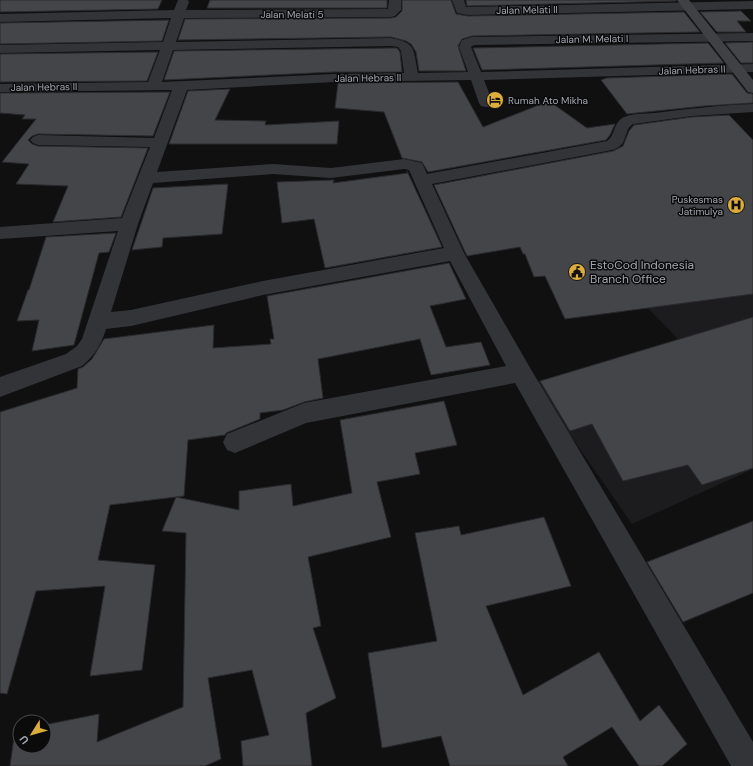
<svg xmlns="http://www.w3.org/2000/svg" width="753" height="766" font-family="'DM Sans',sans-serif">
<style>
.built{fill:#1c1c1e}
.building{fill:#444549;stroke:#2a2a2d}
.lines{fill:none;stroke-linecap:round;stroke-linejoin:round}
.minor{fill:#333438;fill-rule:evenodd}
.secondary{fill:#404145;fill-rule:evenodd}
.labels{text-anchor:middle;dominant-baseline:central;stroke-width:3;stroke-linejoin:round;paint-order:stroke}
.far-street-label{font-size:10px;fill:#a3a6b0;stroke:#0b0b0c}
.far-poi-label{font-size:10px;fill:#a3a6b0;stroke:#0b0b0c;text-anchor:start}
.poi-label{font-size:12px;fill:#a3a6b0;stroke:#0b0b0c;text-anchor:start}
</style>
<rect width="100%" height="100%" fill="#101011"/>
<polygon class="built" points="753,221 753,469 632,524 534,383 679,340 641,301"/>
<g class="building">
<polygon points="0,0 162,0 158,9 0,12"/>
<polygon points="210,0 387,0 387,8 207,8"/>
<polygon points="402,0 451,0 456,14 468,16 684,12 700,32 472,36 462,39 458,46 466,71 419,71 416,52 411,44 406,41 391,37 178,40 185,19 391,18 396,17 402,11"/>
<polygon points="466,0 676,0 676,1 467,6"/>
<polygon points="741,11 751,21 737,21 746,32 717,32 700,12"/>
<polygon points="169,20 162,41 0,44 0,23"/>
<polygon points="753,42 753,63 741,63 725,43"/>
<polygon points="708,43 724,63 482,70 473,48"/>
<polygon points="391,48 397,48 400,52 402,72 334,72 164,80 174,51"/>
<polygon points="158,52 147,81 0,82 0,54"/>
<polygon points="732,74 747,93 753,94 753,103 704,106 627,114 601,80 607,78"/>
<polygon points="458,82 483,127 549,101 587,128 615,124 610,135 606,140 428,172 422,162 402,158 384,112 335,108 338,83"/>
<polygon points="230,89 215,120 266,121 265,125 339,121 337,144 169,144 188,91"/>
<polygon points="170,92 153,136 38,134 32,136 28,140 32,144 38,146 148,148 121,217 53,222 68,186 16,184 29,164 2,162 36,119 22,119 25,115 0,113 0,93"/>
<polygon points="729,115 753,140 753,294 565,319 545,276 534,277 525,254 523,254 520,247 467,256 434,185 613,151 623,146 629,131 634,125 692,117"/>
<polygon points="407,171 442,247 325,268 314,219 282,223 277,182 334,180 333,183 408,173"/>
<polygon points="228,184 222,234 163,238 162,247 132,250 153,188"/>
<polygon points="116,233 109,252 99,253 74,345 32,351 39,320 17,321 28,290 29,290 46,237"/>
<polygon points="449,263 466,299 430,306 446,347 481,342 490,365 431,375 420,339 318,359 323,398 304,402 283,410 260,413 260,419 226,433 225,435 188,440 184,496 110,505 98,560 155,565 142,670 90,676 105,586 36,591 7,694 0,693 0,412 77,388 78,369 83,367 92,359 104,339 214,325 213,348 271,344 270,339 274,339 267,296"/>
<polygon points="753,317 753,468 702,485 688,465 623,481 592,424 570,431 540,381"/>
<polygon points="444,401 457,445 415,453 420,474 377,482 391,537 308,557 321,626 313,628 336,698 306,713 312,766 243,766 241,741 269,735 252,670 208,678 221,759 205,766 10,766 15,730 20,729 20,746 44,746 44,725 99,714 97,742 183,707 186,533 162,531 176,497 239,510 239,491 291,484 293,506 352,493 340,420"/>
<polygon points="544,517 571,586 486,606 523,695 599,652 640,721 659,705 687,744 662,766 639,766 612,727 563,757 568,766 450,766 441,736 382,748 368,653 437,641 415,533 459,526 461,535"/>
<polygon points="753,521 753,593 683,622 647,562"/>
</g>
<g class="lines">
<g class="minor">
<path d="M178 0H188L189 2 186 10 388 9 389 0H401V10L395 16 391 17 184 18 176 42 391 38C417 43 413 49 418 73L468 72 459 47 462 40 472 37 753 33V41L474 45 471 47 481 72 753 64V72L484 80 493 103 491 106 486 107 481 106 479 103 471 80 334 82 187 90 157 172 273 164 331 168 404 159 422 163 427 174 607 141C615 136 613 124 622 118 631 113 644 114 655 113 688 109 720 105 753 104V112L692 116 633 124C622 131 630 145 612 150L432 184 464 253 529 366 753 742V766H731L515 383 306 423 235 453 227 450 223 442 227 434 304 403 506 366 450 261 263 295 131 326 106 329C101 345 95 355 82 366L0 397V377L66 354 77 346 82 339 118 231 0 239V227L122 218 150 147 38 145 33 143 30 140 33 137 38 135 154 138 172 90 0 92V84L148 82 160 50 0 53V45L163 42 171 18 0 22V14L174 10ZM391 46 398 47 401 51 404 73 334 74 162 82 173 50ZM404 169 409 170 444 248 263 281 131 310 111 312 138 224 153 183 273 174 331 178Z"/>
<polygon points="452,0 464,0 466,7 468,7 753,1 753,9 468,15 457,13"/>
</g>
<polygon class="secondary" points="677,0 689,0 753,80 753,93 748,92"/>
</g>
<defs>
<g id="hotel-disc" transform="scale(0.9)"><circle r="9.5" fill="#dcac3d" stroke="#0b0b0c"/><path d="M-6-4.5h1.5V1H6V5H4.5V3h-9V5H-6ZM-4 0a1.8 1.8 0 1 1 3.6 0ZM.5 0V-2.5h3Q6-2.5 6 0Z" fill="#111"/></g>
<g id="hospital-disc" transform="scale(0.9)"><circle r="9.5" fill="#dcac3d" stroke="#0b0b0c"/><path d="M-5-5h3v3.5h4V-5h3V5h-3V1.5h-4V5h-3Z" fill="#111"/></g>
<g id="civic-disc" transform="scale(0.9)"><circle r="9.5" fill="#dcac3d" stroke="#0b0b0c"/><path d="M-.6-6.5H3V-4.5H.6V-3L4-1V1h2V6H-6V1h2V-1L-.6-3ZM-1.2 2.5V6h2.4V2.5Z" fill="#111"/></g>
</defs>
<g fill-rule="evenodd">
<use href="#hotel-disc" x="495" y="100"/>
<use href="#hospital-disc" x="736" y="205"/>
<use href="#civic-disc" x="577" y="272"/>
</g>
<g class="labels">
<g class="far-street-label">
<text transform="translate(527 10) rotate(-1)">Jalan Melati II</text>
<text x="292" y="14">Jalan Melati 5</text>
<text transform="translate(592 39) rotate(-1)">Jalan M. Melati I</text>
<text transform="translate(692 70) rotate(-2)">Jalan Hebras II</text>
<text transform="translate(368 78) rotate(-1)">Jalan Hebras II</text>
<text transform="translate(44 87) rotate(-1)">Jalan Hebras II</text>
</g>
<g class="far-poi-label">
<text x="508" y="100">Rumah Ato Mikha</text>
<text x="723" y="199" text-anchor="end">Puskesmas<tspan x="723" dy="12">Jatimulya</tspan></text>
</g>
<g class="poi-label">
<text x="590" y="265">EstoCod Indonesia<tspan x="590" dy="14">Branch Office</tspan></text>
</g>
</g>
<g transform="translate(32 734) rotate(233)"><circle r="19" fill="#0b0b0c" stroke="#48494e"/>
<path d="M0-3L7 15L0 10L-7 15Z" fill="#dcac3d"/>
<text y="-6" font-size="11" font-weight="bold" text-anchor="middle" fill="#a3a6b0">U</text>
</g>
</svg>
